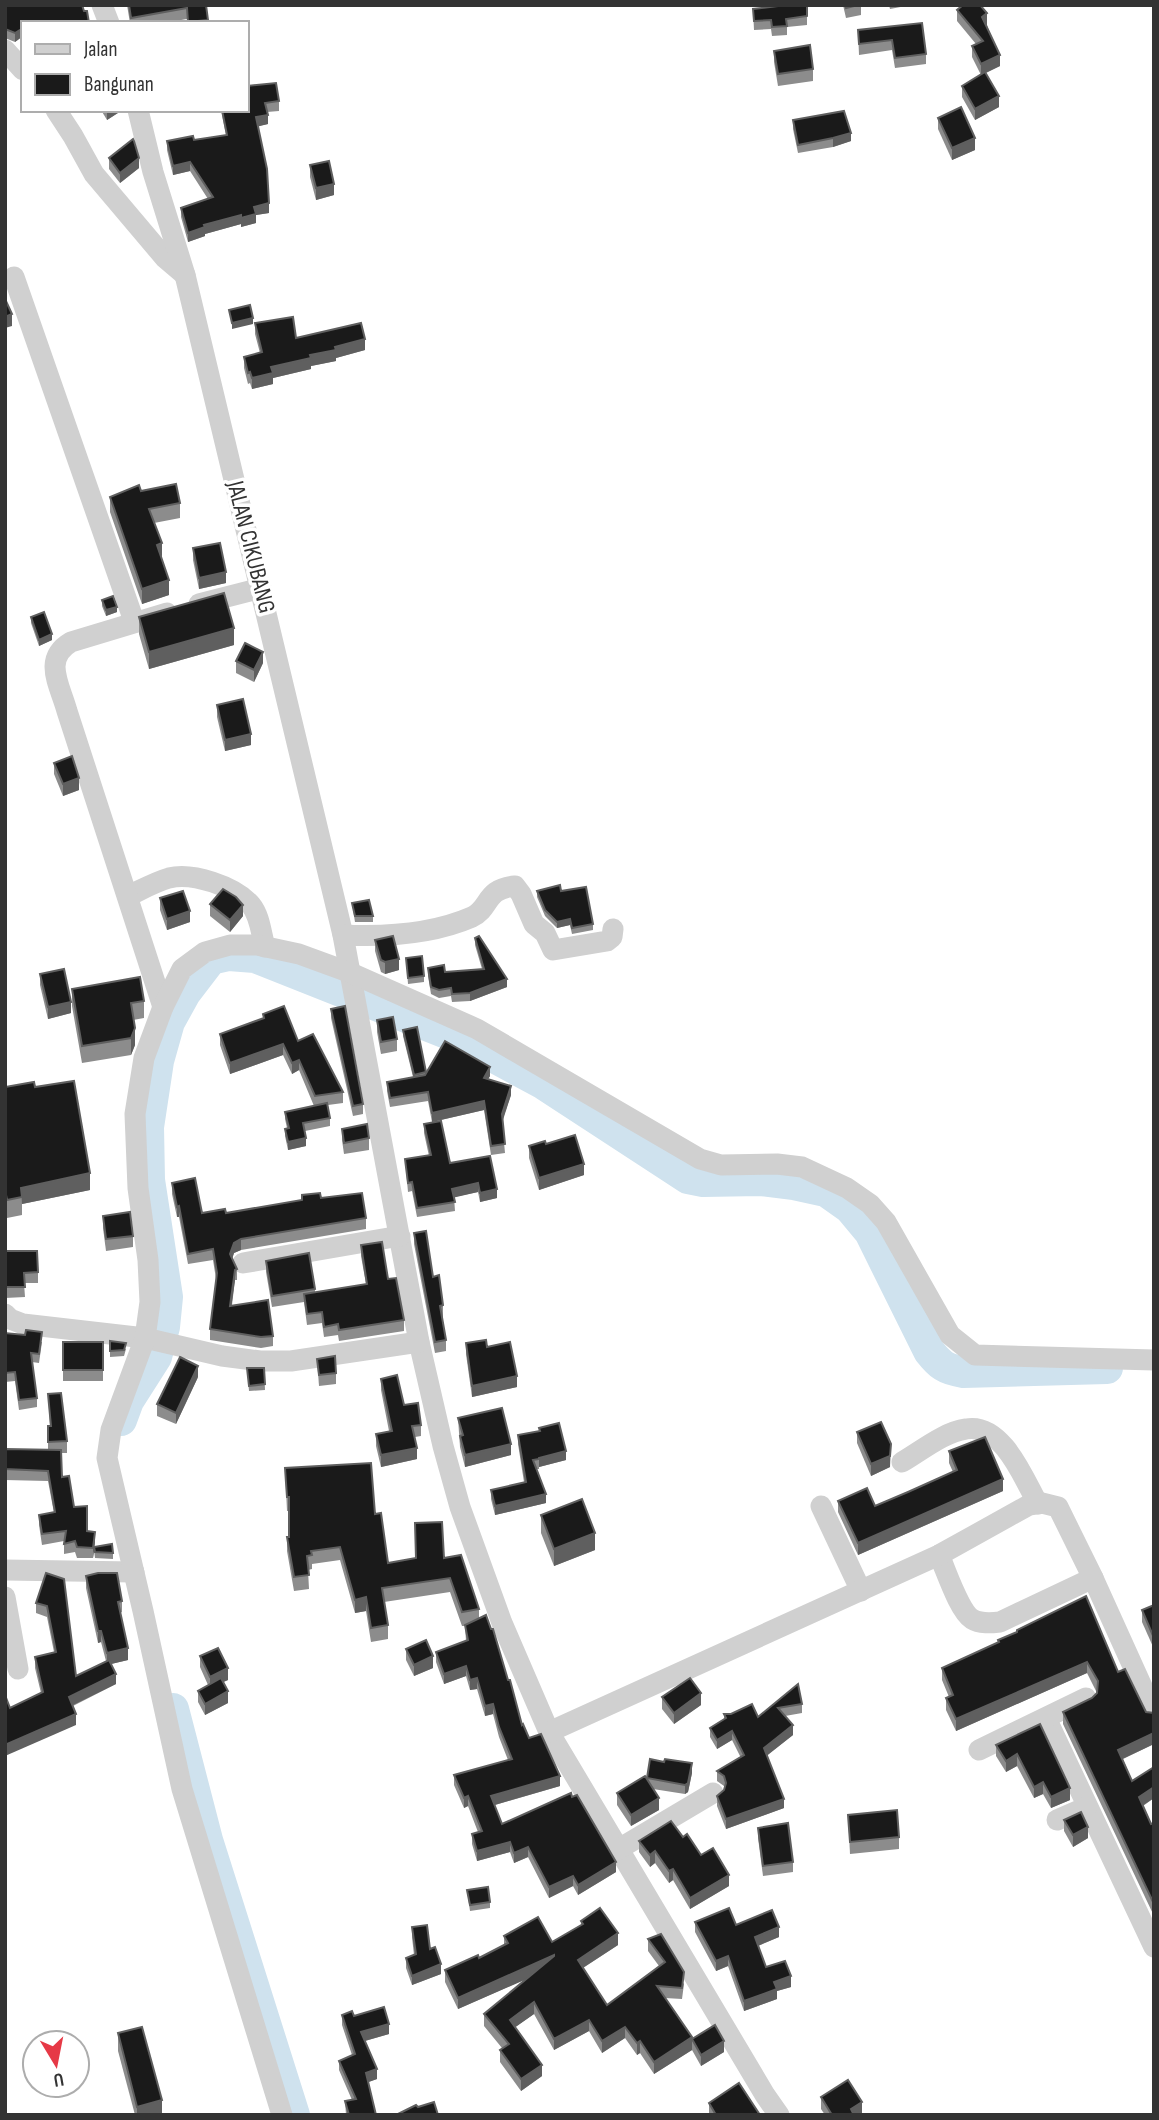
<svg xmlns="http://www.w3.org/2000/svg" width="1159" height="2120" font-family="'Sofia Sans Condensed',sans-serif">
<style>
.lines{fill:none;stroke-linecap:round;stroke-linejoin:round}
.river{stroke:#cfe2ee;stroke-width:32}
.minor{stroke:#d0d0d0;stroke-width:21}
.wall{fill:#8c8c8c}
.shaded-wall{fill:#5f5f5f}
.building{fill:#1a1a1a;stroke:#5f5f5f;stroke-width:2}
.labels{text-anchor:middle;dominant-baseline:central;stroke-width:7;stroke-linejoin:round;paint-order:stroke}
.street-label{font-size:24px;fill:#333;stroke:#fff}
</style>
<rect width="100%" height="100%" fill="#fff"/>
<g class="lines">
<g class="river">
<path d="M121 1420 128 1401 156 1357 164 1327 167 1297 149 1180 148 1127 158 1061 169 1022 185 993 211 959 229 955 255 957 457 1037 544 1084 688 1178 703 1181 760 1180 794 1184 826 1191 850 1208 870 1232 929 1351C940 1365 945 1369 963 1372L1107 1368"/>
<polyline points="173,1709 207,1840 294,2115"/>
</g>
<g class="minor">
<polyline points="102,5 109,23"/>
<polyline points="5,50 23,70"/>
<polyline points="56,110 73,136 94,174 165,258 185,275"/>
<polyline points="138,110 153,172 185,275 343,935 419,1342 443,1446 460,1507 502,1623 549,1732 765,2095 779,2115"/>
<polyline points="14,277 134,621"/>
<polyline points="199,604 261,588"/>
<path d="M128 896C141 890 155 882 169 878 192 872 235 886 251 905 260 916 261 933 265 947"/>
<path d="M343 935C385 937 433 934 472 917 491 908 484 889 515 886L521 894 534 924 545 933 553 950 607 941 612 937 613 929"/>
<path d="M163 1007 67 711C60 685 42 659 71 642L167 613"/>
<polyline points="243,1263 400,1236"/>
<polyline points="5,1314 10,1319 23,1324 145,1338 222,1356 260,1361 291,1361 419,1342"/>
<path d="M902 1462C921 1451 944 1432 966 1429 1002 1422 1024 1479 1038 1504"/>
<polyline points="821,1506 861,1591"/>
<path d="M939 1555C946 1570 959 1611 972 1619 980 1624 991 1623 1000 1622L1093 1578"/>
<polyline points="5,1570 134,1572"/>
<polyline points="5,1597 18,1669"/>
<polyline points="1046,1718 1154,1947"/>
<polyline points="549,1732 939,1555 1029,1505 1042,1503 1058,1507 1093,1578 1154,1713"/>
<polyline points="979,1750 1086,1698"/>
<polyline points="1057,1820 1087,1807"/>
<polyline points="617,1850 713,1793"/>
<polyline points="282,2115 182,1789 143,1611 107,1458 111,1430 145,1338 150,1302 148,1260 138,1188 135,1114 144,1058 163,1007 182,969 205,952 230,945 257,945 299,954 351,973 477,1029 700,1159 721,1165 777,1164 802,1167 847,1188 870,1204 886,1222 950,1335 975,1355 1154,1360"/>
</g>
</g>
<g class="wall">
<polygon points="5,5 23,23 23,36 15,42 5,38"/>
<polygon points="127,5 206,5 208,23 187,23 187,19 164,23 130,23"/>
<polygon points="807,5 807,25 787,27 787,35 772,36 771,29 754,30 753,9"/>
<polygon points="843,5 861,5 861,15 846,18"/>
<polygon points="889,5 911,5 890,9"/>
<polygon points="957,10 987,25 1000,66 986,73 999,107 975,120 962,97 962,86 981,75 972,57 972,46 976,44 957,21"/>
<polygon points="922,23 926,54 926,64 895,68 892,50 859,55 858,30"/>
<polygon points="774,51 813,69 813,81 778,86 774,62"/>
<polygon points="247,86 279,101 279,111 267,112 268,124 258,126 269,213 256,215 256,223 241,227 241,224 205,234 205,236 188,242 181,217 181,208 208,199 190,171 173,175 167,150 167,141 194,140 226,135 221,110 247,110"/>
<polygon points="101,110 121,110 121,111 107,120"/>
<polygon points="938,118 975,150 952,160 938,129"/>
<polygon points="793,120 851,141 833,147 798,153 793,129"/>
<polygon points="109,158 139,168 120,183 109,169"/>
<polygon points="310,165 334,195 316,200 310,177"/>
<polygon points="255,323 296,338 365,350 336,358 336,361 311,366 311,369 273,378 273,384 252,389 250,383 248,384 244,368 244,357 260,353 255,334"/>
<polygon points="141,491 180,503 180,518 154,523 169,595 142,604 110,512 110,497"/>
<polygon points="193,548 226,583 199,589 193,560"/>
<polygon points="102,600 117,612 106,616 102,606"/>
<polygon points="31,617 52,640 39,646 31,623"/>
<polygon points="139,617 234,645 149,669 139,634"/>
<polygon points="236,661 263,663 254,682 236,673"/>
<polygon points="217,705 251,745 225,751 217,717"/>
<polygon points="54,763 79,790 63,796 54,774"/>
<polygon points="537,891 561,891 593,924 593,930 572,934 570,925 557,928 545,916 537,897"/>
<polygon points="160,898 190,922 167,930 160,910"/>
<polygon points="352,903 373,916 373,922 355,922"/>
<polygon points="210,904 243,916 230,932 210,916"/>
<polygon points="475,938 507,987 470,1001 452,1002 451,996 439,998 431,994 428,976 428,968 445,972 482,969 475,945"/>
<polygon points="375,940 399,970 385,974 381,972 375,951"/>
<polygon points="406,958 424,976 424,982 408,984"/>
<polygon points="40,974 71,1013 48,1019 40,985"/>
<polygon points="72,989 144,1001 144,1018 133,1020 135,1045 131,1055 82,1063 72,1006"/>
<polygon points="331,1009 363,1104 363,1114 353,1116 331,1018"/>
<polygon points="263,1014 298,1041 343,1092 343,1103 328,1105 330,1118 330,1126 305,1131 306,1146 288,1150 285,1136 285,1129 287,1128 285,1119 285,1112 314,1106 299,1070 292,1074 283,1055 230,1074 220,1045 220,1034 263,1018"/>
<polygon points="377,1020 397,1039 397,1051 381,1054 377,1032"/>
<polygon points="403,1030 426,1073 490,1076 488,1079 511,1095 502,1121 505,1153 491,1155 484,1110 432,1122 428,1101 390,1107 387,1091 387,1082 413,1077 403,1036"/>
<polygon points="5,1087 35,1087 90,1190 22,1204 22,1215 7,1218 5,1208"/>
<polygon points="424,1124 450,1163 497,1198 480,1202 478,1192 454,1197 455,1211 417,1217 412,1191 408,1192 405,1159 429,1156 424,1133"/>
<polygon points="342,1129 369,1138 369,1150 344,1154 342,1140"/>
<polygon points="546,1144 584,1175 539,1190 529,1158 529,1146"/>
<polygon points="172,1183 202,1213 226,1213 302,1201 302,1195 321,1198 366,1218 366,1229 241,1250 234,1253 232,1259 237,1269 237,1280 235,1280 232,1305 273,1336 273,1346 261,1348 210,1340 210,1329 216,1279 213,1260 188,1264 179,1217 177,1217 172,1194"/>
<polygon points="103,1216 133,1236 133,1247 106,1251 103,1228"/>
<polygon points="414,1233 433,1277 443,1305 443,1317 442,1317 446,1340 446,1351 435,1353 414,1244"/>
<polygon points="361,1245 388,1279 404,1320 404,1331 339,1341 338,1335 324,1337 322,1323 307,1325 304,1302 272,1307 266,1272 266,1261 315,1289 315,1292 366,1284 361,1256"/>
<polygon points="5,1251 38,1272 38,1283 24,1283 25,1297 5,1298"/>
<polygon points="5,1333 42,1342 39,1363 32,1362 37,1398 37,1407 19,1410 15,1381 5,1382"/>
<polygon points="110,1341 126,1349 124,1356 110,1357"/>
<rect x="63" y="1342" width="40" height="39"/>
<polygon points="466,1343 487,1347 517,1387 472,1397 466,1354"/>
<polygon points="317,1359 336,1373 336,1384 319,1386"/>
<polygon points="247,1368 264,1368 265,1390 249,1391"/>
<polygon points="198,1377 176,1424 157,1416 157,1404"/>
<polygon points="381,1379 421,1425 421,1436 415,1437 417,1459 381,1467 376,1446 376,1434 389,1431 381,1390"/>
<polygon points="48,1394 67,1441 67,1453 62,1453 62,1477 74,1507 95,1542 94,1547 113,1553 113,1559 95,1558 94,1550 93,1558 77,1558 75,1552 64,1554 64,1541 42,1545 39,1525 39,1515 54,1513 48,1481 5,1480 5,1449 48,1450 48,1426 50,1426"/>
<polygon points="458,1418 511,1455 465,1467 460,1447"/>
<polygon points="539,1428 566,1460 539,1467 539,1469 536,1469 546,1503 495,1515 491,1499 491,1490 524,1482 518,1444 518,1435 539,1432"/>
<polygon points="857,1432 890,1467 871,1476 857,1443"/>
<polygon points="949,1451 1003,1491 858,1555 838,1512 838,1501 875,1506 953,1472 949,1463"/>
<polygon points="285,1468 375,1514 388,1563 416,1558 415,1523 444,1558 479,1609 479,1618 491,1629 522,1725 529,1738 560,1786 495,1805 502,1824 572,1797 616,1872 578,1895 573,1886 549,1898 528,1857 514,1863 510,1852 477,1861 472,1844 472,1834 478,1832 468,1806 464,1808 454,1785 454,1775 508,1760 499,1737 493,1714 485,1716 477,1689 470,1690 466,1676 444,1684 436,1662 436,1652 466,1641 465,1626 462,1626 450,1592 384,1602 388,1625 388,1639 371,1642 366,1611 355,1613 340,1560 312,1564 312,1569 308,1570 309,1589 294,1591 287,1551 287,1537 289,1537 289,1511 287,1511"/>
<polygon points="541,1515 595,1550 554,1566 541,1533"/>
<polygon points="46,1573 76,1676 106,1661 101,1642 98,1643 86,1588 86,1576 122,1601 122,1612 120,1613 128,1660 111,1664 116,1684 73,1706 76,1725 10,1708 41,1693 35,1668 35,1657 54,1652 47,1617 36,1613 36,1603"/>
<polygon points="1154,1605 1154,1649 1142,1622 1142,1610"/>
<polygon points="1017,1630 1118,1672 1146,1712 1154,1713 1154,1744 1123,1759 1132,1781 1154,1767 1154,1798 1143,1806 1151,1824 1154,1823 1154,1916 1063,1724 1063,1712 1092,1698 1097,1693 1087,1673 956,1731 946,1710 946,1698 949,1697 942,1680 942,1668 998,1643 998,1640 1017,1632"/>
<polygon points="406,1649 433,1668 414,1676 406,1660"/>
<polygon points="200,1656 228,1680 223,1682 228,1703 205,1715 198,1702 198,1691 208,1685 200,1667"/>
<polygon points="798,1684 802,1704 802,1713 785,1716 793,1735 767,1755 784,1808 726,1829 717,1806 717,1796 724,1790 725,1788 724,1786 717,1781 717,1771 741,1758 732,1740 717,1749 710,1737 710,1728 724,1720 724,1714 758,1717"/>
<polygon points="662,1697 701,1705 674,1724 662,1709"/>
<polygon points="1040,1724 1070,1800 1051,1808 1043,1794 1034,1798 1017,1766 1006,1772 996,1756 996,1745"/>
<polygon points="650,1759 692,1773 688,1792 685,1794 653,1789 659,1810 631,1826 617,1805 617,1793 647,1779"/>
<polygon points="848,1815 899,1837 899,1849 850,1854"/>
<polygon points="1064,1820 1088,1838 1073,1847 1064,1831"/>
<polygon points="758,1828 793,1862 793,1872 763,1876 758,1838"/>
<polygon points="683,1837 701,1855 729,1886 690,1909 673,1880 669,1883 655,1863 650,1867 639,1852 639,1841"/>
<polygon points="467,1890 490,1902 490,1908 470,1911"/>
<polygon points="581,1921 618,1945 583,1968 607,2005 659,1966 648,1951 648,1939 684,1984 682,1999 665,1998 692,2037 724,2052 701,2066 692,2050 654,2074 640,2053 637,2055 625,2038 602,2053 589,2031 554,2050 534,2014 515,2027 542,2076 521,2091 500,2062 500,2050 502,2048 484,2026 484,2014 528,1978 458,2009 445,1982 445,1970 479,1958 504,1945 504,1936 552,1942 581,1925"/>
<polygon points="695,1922 736,1925 779,1937 758,1946 766,1967 791,1987 777,1991 777,1999 744,2011 728,1966 716,1971 695,1932"/>
<polygon points="412,1927 430,1949 441,1974 412,1985 406,1968 406,1958 414,1955 412,1937"/>
<polygon points="342,2015 354,2016 389,2034 365,2041 377,2079 368,2082 376,2115 346,2115 345,2101 352,2100 339,2070 339,2061 352,2055 342,2025"/>
<polygon points="118,2033 162,2115 135,2115 118,2051"/>
<polygon points="821,2097 862,2113 860,2115 825,2115 821,2109"/>
<polygon points="709,2103 760,2115 709,2115"/>
</g>
<g class="shaded-wall">
<polygon points="987,13 987,25 982,28 982,17"/>
<polygon points="23,28 23,36 15,42 15,33"/>
<polygon points="1000,55 1000,66 981,75 981,64"/>
<polygon points="999,96 999,107 975,120 975,109"/>
<polygon points="109,110 121,110 121,111 107,120 107,112"/>
<polygon points="268,115 268,124 256,127 256,117"/>
<polygon points="851,133 851,141 833,147 833,138"/>
<polygon points="975,138 975,150 952,160 952,148"/>
<polygon points="139,158 139,168 120,183 120,173"/>
<polygon points="190,162 190,171 173,175 173,166"/>
<polygon points="334,184 334,195 316,200 316,188"/>
<polygon points="269,203 269,213 256,215 256,223 241,227 241,218 254,207"/>
<polygon points="241,215 241,224 205,234 205,236 188,242 188,233 204,225"/>
<polygon points="12,314 12,326 5,328 5,317"/>
<polygon points="253,318 253,324 232,329 232,323"/>
<polygon points="365,339 365,350 336,358 336,361 311,366 311,369 273,378 273,384 252,389 252,378 271,367 335,347"/>
<polygon points="162,543 162,558 157,545"/>
<polygon points="226,572 226,583 199,589 199,578"/>
<polygon points="169,580 169,595 142,604 142,589"/>
<polygon points="117,607 117,612 106,616 106,610"/>
<polygon points="234,628 234,645 149,669 149,652"/>
<polygon points="52,634 52,640 39,646 39,640"/>
<polygon points="263,652 263,663 254,682 254,670"/>
<polygon points="251,734 251,745 225,751 225,740"/>
<polygon points="79,778 79,790 63,796 63,784"/>
<polygon points="243,905 243,916 230,932 230,920"/>
<polygon points="190,911 190,922 167,930 167,919"/>
<polygon points="570,919 570,925 557,928 557,922"/>
<polygon points="399,959 399,970 385,974 385,962"/>
<polygon points="507,979 507,987 470,1001 470,993"/>
<polygon points="71,1002 71,1013 48,1019 48,1007"/>
<polygon points="135,1028 135,1045 131,1055 131,1038"/>
<polygon points="283,1044 283,1055 230,1074 230,1063"/>
<polygon points="299,1060 299,1070 292,1074 292,1063"/>
<polygon points="490,1067 490,1076 484,1086 484,1078"/>
<polygon points="511,1086 511,1095 502,1123 502,1114"/>
<polygon points="484,1101 484,1110 432,1122 432,1113"/>
<polygon points="306,1138 306,1146 288,1150 288,1142"/>
<polygon points="584,1164 584,1175 539,1190 539,1178"/>
<polygon points="90,1173 90,1190 22,1204 21,1188"/>
<polygon points="478,1183 478,1192 452,1198 452,1189"/>
<polygon points="497,1189 497,1198 480,1202 480,1193"/>
<polygon points="179,1206 179,1217 177,1217 177,1207"/>
<polygon points="241,1239 241,1250 234,1253 230,1265 230,1254 234,1243"/>
<polygon points="235,1270 235,1280 230,1316 230,1306"/>
<polygon points="198,1366 198,1377 176,1424 176,1413"/>
<polygon points="517,1376 517,1387 472,1397 472,1386"/>
<polygon points="511,1444 511,1455 465,1467 465,1455"/>
<polygon points="891,1444 890,1467 871,1476 871,1464"/>
<polygon points="417,1448 417,1459 381,1467 381,1455"/>
<polygon points="566,1451 566,1460 539,1467 539,1458"/>
<polygon points="1003,1479 1003,1491 858,1555 858,1543"/>
<polygon points="546,1494 546,1503 495,1515 495,1506"/>
<polygon points="95,1532 95,1542 93,1558 93,1548"/>
<polygon points="595,1533 595,1550 554,1566 554,1549"/>
<polygon points="366,1597 366,1611 355,1613 355,1600"/>
<polygon points="98,1631 101,1631 101,1642 98,1643"/>
<polygon points="128,1648 128,1660 107,1665 107,1653"/>
<polygon points="433,1656 433,1668 414,1676 414,1665"/>
<polygon points="1087,1662 1087,1673 956,1731 956,1719"/>
<polygon points="466,1666 466,1676 444,1684 444,1674"/>
<polygon points="228,1668 228,1680 210,1688 210,1677"/>
<polygon points="116,1674 116,1684 69,1707 69,1697"/>
<polygon points="477,1678 477,1689 470,1690 470,1680"/>
<polygon points="228,1691 228,1703 205,1715 205,1704"/>
<polygon points="701,1693 701,1705 674,1724 674,1713"/>
<polygon points="493,1704 493,1714 485,1716 485,1706"/>
<polygon points="76,1714 76,1725 5,1756 5,1745"/>
<polygon points="793,1725 793,1735 764,1758 764,1748"/>
<polygon points="732,1731 732,1740 717,1749 717,1740"/>
<polygon points="1154,1733 1154,1744 1118,1761 1118,1750"/>
<polygon points="1017,1754 1017,1766 1006,1772 1006,1761"/>
<polygon points="692,1763 692,1773 688,1792 685,1794 685,1785"/>
<polygon points="560,1776 560,1786 491,1806 491,1796"/>
<polygon points="1043,1782 1043,1794 1034,1798 1034,1787"/>
<polygon points="1154,1787 1154,1798 1139,1808 1139,1797"/>
<polygon points="1070,1788 1070,1800 1051,1808 1051,1797"/>
<polygon points="468,1796 468,1806 464,1808 464,1798"/>
<polygon points="659,1798 659,1810 631,1826 631,1815"/>
<polygon points="784,1799 784,1808 726,1829 726,1819"/>
<polygon points="1088,1827 1088,1838 1073,1847 1073,1835"/>
<polygon points="510,1842 510,1852 477,1861 477,1851"/>
<polygon points="528,1847 528,1857 514,1863 514,1853"/>
<polygon points="655,1851 655,1863 650,1867 650,1855"/>
<polygon points="616,1862 616,1872 578,1895 578,1885"/>
<polygon points="673,1869 673,1880 669,1883 669,1871"/>
<polygon points="729,1875 729,1886 690,1909 690,1898"/>
<polygon points="573,1876 573,1886 549,1898 549,1887"/>
<polygon points="779,1927 779,1937 755,1947 755,1937"/>
<polygon points="618,1933 618,1945 578,1971 578,1960"/>
<polygon points="554,1955 554,1967 458,2009 458,1998"/>
<polygon points="728,1956 728,1966 716,1971 716,1961"/>
<polygon points="441,1964 441,1974 412,1985 412,1976"/>
<polygon points="791,1976 791,1987 777,1991 777,1999 744,2011 744,2001 774,1982"/>
<polygon points="534,2002 534,2014 510,2031 510,2020"/>
<polygon points="589,2020 589,2031 554,2050 554,2039"/>
<polygon points="389,2024 389,2034 361,2042 361,2032"/>
<polygon points="625,2027 625,2038 602,2053 602,2041"/>
<polygon points="692,2037 692,2050 654,2074 654,2062"/>
<polygon points="640,2041 640,2053 637,2055 637,2043"/>
<polygon points="724,2041 724,2052 701,2066 701,2055"/>
<polygon points="542,2065 542,2076 521,2091 521,2079"/>
<polygon points="377,2069 377,2079 366,2083 366,2073"/>
<polygon points="162,2100 162,2115 137,2115 137,2107"/>
<polygon points="862,2102 862,2113 860,2115 851,2115 851,2109"/>
</g>
<g class="building">
<polygon points="5,5 82,5 84,11 87,11 89,23 23,23 23,28 15,33 5,29"/>
<polygon points="129,5 206,5 208,20 188,22 187,8 131,18"/>
<polygon points="786,5 807,5 807,16 786,19 787,26 772,27 771,20 754,21 753,9"/>
<polygon points="845,5 858,5 846,8"/>
<polygon points="963,5 980,5 987,13 982,17 1000,55 981,64 972,46 983,41 957,10"/>
<polygon points="922,23 926,54 895,58 892,40 859,44 858,30"/>
<polygon points="810,45 813,69 778,74 774,51"/>
<polygon points="985,72 999,96 975,109 962,86"/>
<polygon points="247,83 247,86 276,83 279,101 265,103 268,115 256,117 267,169 269,203 254,207 256,214 241,218 241,215 204,225 205,227 188,233 181,208 213,197 190,162 173,166 167,141 193,136 194,140 227,135 222,110 247,110"/>
<polygon points="961,107 975,138 952,148 938,118"/>
<polygon points="844,111 851,133 833,138 798,145 793,120"/>
<polygon points="133,139 134,141 139,158 120,173 109,158"/>
<polygon points="329,161 334,184 316,188 310,165"/>
<polygon points="5,299 12,314 5,317"/>
<polygon points="250,305 253,318 232,323 229,310"/>
<polygon points="293,317 296,338 361,323 365,339 335,347 336,350 310,355 311,358 271,367 273,373 252,378 250,372 248,373 244,357 262,352 255,323"/>
<polygon points="176,484 180,503 149,509 162,543 157,545 169,580 142,589 110,497 139,485 141,491"/>
<polygon points="220,543 226,572 199,578 193,548"/>
<polygon points="224,593 234,628 149,652 139,617"/>
<polygon points="113,596 117,607 106,610 102,600"/>
<polygon points="44,612 52,634 39,640 31,617"/>
<polygon points="245,643 263,652 254,670 236,661"/>
<polygon points="243,699 251,734 225,740 217,705"/>
<polygon points="72,756 79,778 63,784 54,763"/>
<polygon points="560,885 561,891 586,887 593,924 572,928 570,919 557,922 545,910 537,891"/>
<polygon points="223,889 236,897 243,905 230,920 210,904"/>
<polygon points="183,891 190,911 167,919 160,898"/>
<polygon points="369,900 373,916 355,916 352,903"/>
<polygon points="393,936 399,959 385,962 381,960 375,940"/>
<polygon points="479,936 507,979 470,993 452,994 451,988 439,990 431,987 428,968 444,965 445,972 484,969 475,938"/>
<polygon points="422,956 424,976 408,978 406,958"/>
<polygon points="64,969 71,1002 48,1007 40,974"/>
<polygon points="140,977 144,1001 131,1003 135,1028 131,1038 82,1046 72,989"/>
<polygon points="284,1006 298,1041 313,1034 343,1092 315,1096 299,1060 292,1063 283,1044 230,1063 220,1034 264,1018 263,1014"/>
<polygon points="345,1006 363,1104 353,1106 331,1009"/>
<polygon points="393,1017 397,1039 381,1042 377,1020"/>
<polygon points="417,1027 426,1072 414,1075 403,1030"/>
<polygon points="445,1041 490,1067 484,1078 511,1086 502,1114 505,1144 491,1146 484,1101 432,1113 428,1092 390,1098 387,1082 425,1075"/>
<polygon points="74,1081 90,1173 21,1188 22,1197 7,1200 5,1190 5,1087 34,1082 35,1087"/>
<polygon points="327,1103 330,1118 303,1123 306,1138 288,1142 285,1129 289,1128 285,1112"/>
<polygon points="441,1121 450,1163 490,1156 497,1189 480,1193 478,1183 452,1189 455,1202 417,1208 412,1182 408,1183 405,1159 431,1155 424,1124"/>
<polygon points="367,1124 369,1138 344,1143 342,1129"/>
<polygon points="575,1135 584,1164 539,1178 529,1146 545,1141 546,1144"/>
<polygon points="195,1178 202,1213 225,1209 226,1213 302,1200 302,1195 320,1193 321,1198 362,1193 366,1218 241,1239 234,1243 230,1254 237,1269 235,1270 230,1306 268,1300 273,1336 261,1337 210,1329 217,1273 213,1249 188,1254 179,1206 177,1207 172,1183"/>
<polygon points="130,1212 133,1236 106,1239 103,1216"/>
<polygon points="426,1231 433,1277 439,1275 443,1305 440,1306 446,1340 435,1342 414,1233"/>
<polygon points="382,1242 388,1279 396,1278 404,1320 339,1330 338,1324 324,1327 322,1312 307,1314 304,1294 367,1284 361,1245"/>
<polygon points="5,1251 37,1251 38,1272 24,1273 25,1287 5,1287"/>
<polygon points="309,1253 315,1289 272,1296 266,1261"/>
<polygon points="26,1330 42,1332 39,1354 31,1353 37,1398 19,1400 15,1372 5,1373 5,1333 25,1335"/>
<polygon points="486,1340 487,1347 510,1342 517,1376 472,1386 466,1343"/>
<polygon points="110,1341 126,1343 124,1350 110,1351"/>
<rect x="63" y="1342" width="40" height="28"/>
<polygon points="335,1356 336,1373 319,1375 317,1359"/>
<polygon points="180,1357 198,1366 176,1413 157,1404"/>
<polygon points="247,1368 264,1368 265,1384 249,1386"/>
<polygon points="397,1375 404,1405 418,1403 421,1425 412,1426 417,1448 381,1455 376,1434 392,1431 381,1379"/>
<polygon points="61,1393 67,1441 48,1442 48,1426 51,1426 48,1394"/>
<polygon points="502,1408 511,1444 465,1455 460,1436 463,1435 458,1418"/>
<polygon points="881,1422 891,1444 890,1456 871,1464 857,1432"/>
<polygon points="559,1423 566,1451 539,1458 539,1459 533,1460 546,1494 495,1506 491,1490 526,1482 518,1435 540,1431 539,1428"/>
<polygon points="985,1437 1003,1479 858,1543 838,1501 867,1488 875,1506 908,1492 957,1470 949,1451"/>
<polygon points="5,1449 61,1450 62,1477 69,1476 74,1507 87,1506 87,1531 95,1532 93,1548 77,1547 75,1541 64,1544 66,1531 42,1534 39,1515 55,1512 48,1471 5,1469"/>
<polygon points="371,1463 375,1514 381,1513 388,1563 416,1558 415,1523 442,1522 444,1558 461,1555 479,1609 462,1612 450,1578 382,1588 388,1625 371,1628 366,1597 355,1600 340,1547 311,1551 312,1555 307,1556 309,1575 294,1577 287,1537 289,1537 289,1497 287,1497 285,1468"/>
<polygon points="582,1499 595,1533 554,1549 541,1515"/>
<polygon points="112,1544 113,1553 95,1552 94,1547"/>
<polygon points="46,1573 64,1579 76,1676 109,1660 116,1674 69,1697 76,1714 5,1745 5,1695 10,1708 43,1692 35,1657 56,1652 47,1606 36,1603"/>
<polygon points="98,1573 117,1573 122,1601 118,1602 128,1648 107,1653 101,1631 98,1631 86,1576"/>
<polygon points="1086,1596 1118,1672 1125,1669 1146,1712 1154,1713 1154,1733 1118,1750 1132,1781 1154,1767 1154,1787 1139,1797 1151,1824 1154,1823 1154,1904 1063,1712 1092,1698 1097,1693 1098,1681 1087,1662 956,1719 946,1698 953,1695 942,1668 999,1642 998,1640 1017,1632 1017,1630"/>
<polygon points="1154,1605 1154,1638 1142,1610"/>
<polygon points="486,1615 491,1629 493,1629 508,1680 510,1680 522,1725 523,1724 529,1738 541,1734 560,1776 491,1796 502,1824 571,1793 572,1797 577,1795 616,1862 578,1885 573,1876 549,1887 528,1847 514,1853 510,1842 477,1851 472,1834 482,1831 468,1796 464,1798 454,1775 512,1759 499,1727 493,1704 485,1706 477,1678 470,1680 466,1666 444,1674 436,1652 468,1640 465,1625"/>
<polygon points="426,1640 433,1656 414,1665 406,1649"/>
<polygon points="218,1648 228,1668 210,1677 200,1656"/>
<polygon points="221,1678 228,1691 205,1704 198,1691"/>
<polygon points="690,1678 701,1693 674,1713 662,1697"/>
<polygon points="798,1684 802,1704 778,1708 793,1725 764,1748 784,1799 726,1819 717,1796 724,1790 726,1783 724,1776 717,1771 744,1755 732,1731 717,1740 710,1728 726,1718 724,1714 731,1714 752,1704 758,1717"/>
<polygon points="1040,1724 1070,1788 1051,1797 1043,1782 1034,1787 1017,1754 1006,1761 996,1745"/>
<polygon points="650,1759 664,1762 665,1759 692,1763 688,1783 685,1785 647,1778"/>
<polygon points="645,1776 659,1798 631,1815 617,1793"/>
<polygon points="897,1810 899,1837 850,1842 848,1815"/>
<polygon points="1081,1812 1088,1827 1073,1835 1064,1820"/>
<polygon points="671,1821 683,1837 687,1834 701,1855 713,1848 729,1875 690,1898 673,1869 669,1871 655,1851 650,1855 639,1841"/>
<polygon points="788,1823 793,1862 763,1866 758,1828"/>
<polygon points="488,1887 490,1902 470,1905 467,1890"/>
<polygon points="600,1908 618,1933 578,1960 607,2005 665,1962 648,1939 661,1934 684,1972 682,1988 657,1986 692,2037 654,2062 640,2041 637,2043 625,2027 602,2041 589,2020 554,2039 534,2002 510,2020 542,2065 521,2079 500,2050 509,2044 484,2014 554,1956 554,1955 458,1998 445,1970 478,1955 479,1958 508,1943 504,1936 538,1917 552,1942 583,1924 581,1921"/>
<polygon points="729,1908 736,1925 772,1910 779,1927 755,1937 766,1967 785,1961 791,1976 774,1982 777,1989 744,2001 728,1956 716,1961 695,1922"/>
<polygon points="427,1925 430,1949 435,1947 441,1964 412,1976 406,1958 416,1954 412,1927"/>
<polygon points="384,2007 389,2024 361,2032 377,2069 366,2073 376,2115 349,2115 345,2101 356,2099 339,2061 355,2054 342,2015 352,2011 354,2016"/>
<polygon points="715,2025 724,2041 701,2055 692,2039"/>
<polygon points="142,2027 162,2100 137,2107 118,2033"/>
<polygon points="848,2080 862,2102 851,2109 854,2115 832,2115 821,2097"/>
<polygon points="739,2083 760,2115 716,2115 709,2103"/>
<polygon points="434,2102 438,2115 396,2115 416,2105 418,2107"/>
</g>
<g class="labels">
<g class="street-label">
<text transform="translate(251 547) rotate(76)">JALAN CIKUBANG</text>
</g>
</g>
<rect width="1159" height="2120" fill="none" stroke="#333333" stroke-width="14"/>
<rect x="21" y="21" width="228" height="91" fill="#ffffff" stroke="#adadad" stroke-width="2"/>
<rect x="35" y="44" width="35" height="10" fill="#d0d0d0" stroke="#adadad" stroke-width="2"/>
<text x="84" y="56" font-size="21" fill="#333333">Jalan</text>
<rect x="35" y="74" width="35" height="21" fill="#1a1a1a" stroke="#adadad" stroke-width="2"/>
<text x="84" y="91" font-size="21" fill="#333333">Bangunan</text>
<g transform="translate(56 2064) rotate(170)"><circle r="33" fill="#ffffff" stroke="#adadad" stroke-width="2"/>
<path d="M0-5L12 26L0 18L-12 26Z" fill="#e63946"/>
<text y="-10" font-size="19" font-weight="bold" text-anchor="middle" fill="#333333">U</text>
</g>
</svg>
